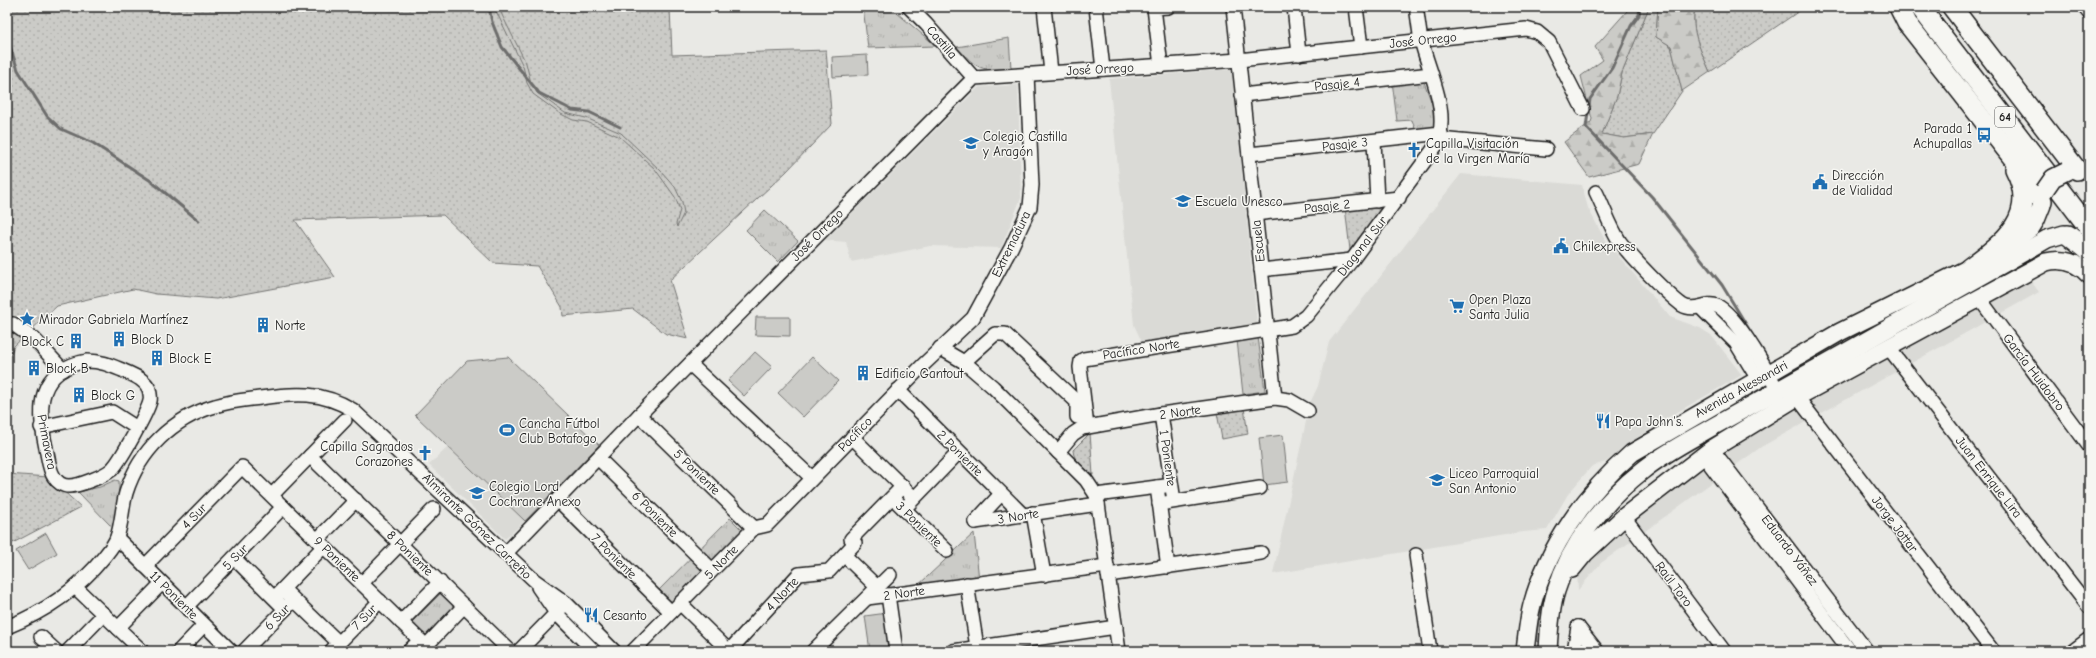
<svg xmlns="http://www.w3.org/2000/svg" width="2096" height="658" font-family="'Comic Neue',sans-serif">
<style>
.built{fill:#dadad6}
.grass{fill:url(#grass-dots);stroke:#747472}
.forest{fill:url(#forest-firs);stroke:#747472}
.park{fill:url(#park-tufts);stroke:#747472}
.pitch{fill:#cbcbc7;stroke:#747472}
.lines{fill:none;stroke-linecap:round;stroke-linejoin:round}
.stream{stroke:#6d6d6c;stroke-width:3}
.minor-casing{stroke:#1c1c1c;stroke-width:16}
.major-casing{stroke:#1c1c1c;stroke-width:20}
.highway-casing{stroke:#1c1c1c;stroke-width:22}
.minor{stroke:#f6f6f2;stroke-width:13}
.major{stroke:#f6f6f2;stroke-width:17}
.highway{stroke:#f6f6f2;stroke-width:19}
.major-bridge-casing{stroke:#1c1c1c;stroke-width:20;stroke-linecap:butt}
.major-bridge{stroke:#f6f6f2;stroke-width:17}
.labels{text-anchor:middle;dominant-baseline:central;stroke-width:3;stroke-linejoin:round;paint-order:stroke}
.shield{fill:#f6f6f2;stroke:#5d5d5c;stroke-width:1}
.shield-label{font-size:12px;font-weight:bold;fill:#1c1c1c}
.street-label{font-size:13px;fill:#1c1c1c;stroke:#f6f6f2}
.poi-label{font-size:13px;fill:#1c1c1c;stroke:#f6f6f2;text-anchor:start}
</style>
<defs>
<pattern id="grass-dots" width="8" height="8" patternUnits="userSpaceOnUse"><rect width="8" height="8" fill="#cbcbc7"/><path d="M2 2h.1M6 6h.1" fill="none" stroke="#aeaeaa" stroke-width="1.8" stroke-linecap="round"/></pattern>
<pattern id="forest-firs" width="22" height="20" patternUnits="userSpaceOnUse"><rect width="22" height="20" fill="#cbcbc7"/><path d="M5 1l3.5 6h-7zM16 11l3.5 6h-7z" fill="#aeaeaa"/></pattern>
<pattern id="park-tufts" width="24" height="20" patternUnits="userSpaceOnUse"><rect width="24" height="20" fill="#cbcbc7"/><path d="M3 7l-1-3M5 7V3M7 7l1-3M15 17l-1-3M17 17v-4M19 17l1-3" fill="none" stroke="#aeaeaa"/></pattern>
</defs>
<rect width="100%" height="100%" fill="#e9e9e5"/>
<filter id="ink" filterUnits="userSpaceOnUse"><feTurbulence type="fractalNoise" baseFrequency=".025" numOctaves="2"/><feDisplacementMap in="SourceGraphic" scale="8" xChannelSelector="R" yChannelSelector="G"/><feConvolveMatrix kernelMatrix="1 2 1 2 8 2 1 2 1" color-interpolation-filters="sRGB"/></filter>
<g filter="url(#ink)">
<g class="built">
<polygon points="1232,69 1257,324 1142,342 1134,325 1109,79"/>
<polygon points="1018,85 1021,198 1001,248 930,246 851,262 846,242 825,240 979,87"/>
<polygon points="1461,174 1582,185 1588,208 1605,240 1670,317 1700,328 1711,335 1742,375 1660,422 1624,447 1606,462 1592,466 1568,494 1547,530 1523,532 1273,574 1310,403 1318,386 1329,342"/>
<polygon points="2030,280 2039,292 1761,447 1601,563 1578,590 1577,572 1623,524 1770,417"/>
<polygon points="448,447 525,521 505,539 429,465"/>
</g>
<g class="grass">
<polygon points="7,7 674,7 670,8 672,55 826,50 832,124 786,172 670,280 688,339 666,334 633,309 563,316 562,307 537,266 493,263 443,215 295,220 335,277 216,299 156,294 133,289 57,306 14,346 7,363"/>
<polygon points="1649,7 1658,7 1656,37 1671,46 1682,91 1653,134 1624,138 1602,134 1617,96 1622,73"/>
<path d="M1695 7H1805L1710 72C1701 51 1690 31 1695 7Z"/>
<polygon points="1385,206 1350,250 1345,207"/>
<polygon points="1244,408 1248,434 1222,439 1217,413"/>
<path d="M1090 433 1093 475C1086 469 1073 461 1073 450Z"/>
<polygon points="7,474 48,477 81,507 7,546"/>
<path d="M1599 495 1604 496 1540 642 1536 641C1540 604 1549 570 1568 538 1577 523 1589 509 1599 495Z"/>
</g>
<g class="forest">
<polygon points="1627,7 1649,7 1622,73 1617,96 1602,134 1624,138 1653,134 1639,164 1589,177 1564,142 1591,122 1592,119 1581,76 1603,60 1595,47 1627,11"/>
<path d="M1658 7H1695C1690 31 1701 51 1710 72L1682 91 1671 46 1656 37Z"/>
</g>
<g class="park">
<polygon points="494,7 498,7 526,63 531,83 537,93 565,113 586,118 621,133 661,171 675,187 682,202 684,213 677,227 676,224 680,210 675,197 655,169 620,137 587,122 573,120 559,113 533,94 527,83 523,66"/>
<polygon points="863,7 890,7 936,46 868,48"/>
<path d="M1009 38 1011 68C980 71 978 70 957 47Z"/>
<polygon points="1422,77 1433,106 1435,132 1417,133 1412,120 1397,121 1392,81"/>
<polygon points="765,210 798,241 778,262 746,230"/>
<polygon points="1258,337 1265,391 1243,394 1237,340"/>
<polygon points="115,480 119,481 119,487 115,524 110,525 78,492 100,487"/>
<polygon points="730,518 745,533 674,605 659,590"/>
<polygon points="974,533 979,580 913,590"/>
<polygon points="444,590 459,604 425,637 411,623"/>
</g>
<g class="pitch">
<polygon points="867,55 868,75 833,77 832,57"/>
<polygon points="756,317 790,317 790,336 755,335"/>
<polygon points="755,352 772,367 744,396 728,381"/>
<polygon points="508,357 599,445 525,521 415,415 467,361"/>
<polygon points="812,357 838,381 803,417 778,393"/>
<polygon points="1283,435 1288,482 1264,485 1259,438"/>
<polygon points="46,533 57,553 28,570 16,551"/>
<polygon points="887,613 890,651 870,651 865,616"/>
</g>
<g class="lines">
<g class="stream">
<polyline points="489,7 492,22 502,47 539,93 572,110 589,112 620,127"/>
<polyline points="1640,7 1639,15 1631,26 1612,68 1590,99 1586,127 1652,197 1722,285 1755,339"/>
<polyline points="7,38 18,70 47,116 61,129 93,143 151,181 199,221"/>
</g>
<g class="minor-casing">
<g id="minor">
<polyline points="909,7 926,24 974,78"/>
<polyline points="1044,7 1051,72"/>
<polyline points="1096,7 1103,69"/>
<polyline points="1233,7 1275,398"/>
<polyline points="1294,7 1299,54"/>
<polyline points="1356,7 1361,47"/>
<polyline points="2084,7 2089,13"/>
<polyline points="1161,66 1154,8 1168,7"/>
<polyline points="1242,95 1431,74"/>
<polyline points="1439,139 1546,149"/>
<polyline points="1374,141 1377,201"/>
<polyline points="1249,154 1441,133"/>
<path d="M1596 192C1604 208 1610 227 1620 242 1632 258 1666 293 1682 305 1695 313 1706 301 1717 306 1734 312 1776 381 1780 399"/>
<polyline points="1255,214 1399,198"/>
<polyline points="1261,270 1352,260"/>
<polyline points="1979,298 2089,446"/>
<polyline points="1701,308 1736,343 1758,379"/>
<polyline points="13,324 34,339 63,370"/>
<polyline points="1888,347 2089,607"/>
<polyline points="940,348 964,362 993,387 1086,480 1096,495 1098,504 1119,651"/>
<path d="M87 361C101 361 110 365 122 370 132 375 144 378 149 389 150 393 151 397 150 401 148 411 119 464 111 470 104 476 79 486 69 486 63 486 57 482 54 477 49 470 48 457 46 448 37 407 37 370 87 361Z"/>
<polyline points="964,362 995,334 1005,334 1077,402 1077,417"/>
<polyline points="690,364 812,478"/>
<polyline points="898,390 1023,515"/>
<polyline points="1797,397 1993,651"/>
<polyline points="1161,414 1174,501"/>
<polyline points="639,415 754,528"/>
<polyline points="41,427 112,412 137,428"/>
<path d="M1087 427 1080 367 1081 361 1084 359 1292 326 1306 316 1352 260 1435 147C1452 115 1429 73 1421 40 1419 30 1418 18 1416 7"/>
<polyline points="852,437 914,498"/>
<polyline points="1712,449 1867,651"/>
<polyline points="1058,452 1073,434 1082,428 1161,414 1275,398 1289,400 1308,411"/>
<polyline points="1703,455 1850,651"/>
<polyline points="310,456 510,651"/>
<polyline points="598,458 712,570"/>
<polyline points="1157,487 1168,567"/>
<polyline points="272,495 345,420"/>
<polyline points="1096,495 1165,486"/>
<polyline points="558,500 671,612"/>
<polyline points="898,503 947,551"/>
<polyline points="1159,504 1260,488"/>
<polyline points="904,509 959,452"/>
<polyline points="1033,513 1044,575"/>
<polyline points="1624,517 1724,651"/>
<polyline points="975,522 1098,504"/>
<polyline points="975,522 1001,494"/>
<polyline points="117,538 231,651"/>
<polyline points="317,540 356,500"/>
<polyline points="506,553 639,415 974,78 1239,60 1526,29 1537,32 1549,42 1583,109"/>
<polyline points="844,555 877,587"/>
<polyline points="1416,555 1430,651"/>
<polyline points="234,558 285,609"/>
<polyline points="145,566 242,467 431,651"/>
<polyline points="1108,575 1261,553"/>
<polyline points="362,583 434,509"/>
<polyline points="967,584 977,647"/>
<polyline points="75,587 142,651"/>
<polyline points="538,587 556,613 594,651"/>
<polyline points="283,589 339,643"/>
<polyline points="278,594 324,546"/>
<polyline points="888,595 896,651"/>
<polyline points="867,598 1107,566"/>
<polyline points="680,603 729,651"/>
<polyline points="186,607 283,507"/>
<polyline points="401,622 440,582"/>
<path d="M7 627C45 612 78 589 104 557 108 552 115 544 117 537 122 523 122 507 126 493 139 451 173 418 215 406 230 401 245 400 260 398 294 393 322 391 353 410L534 580 566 603 614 651"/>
<polyline points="1578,627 1597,651"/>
<polyline points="118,628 162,583"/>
<polyline points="41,637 56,651"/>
<polyline points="426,646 464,606"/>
<polyline points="68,651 104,614"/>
<polyline points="179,651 204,625"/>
<polyline points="244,651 292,602"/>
<polyline points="331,651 380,601"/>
<polyline points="409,651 420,640"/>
<polyline points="519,651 562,607"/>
<polyline points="633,651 754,528 767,525 923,365 973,318 1011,248 1030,207 1032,185 1027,74"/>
<polyline points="729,651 799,574 829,571 855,543 851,539 903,486"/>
<polyline points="813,651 890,575"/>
<polyline points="953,651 1116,627"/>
<polyline points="1574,651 1578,627"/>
<polyline points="2073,651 2089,639"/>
</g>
</g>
<g class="major-casing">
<g id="major">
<path d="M1572 569 1585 553 1624 517 1712 449 1797 397 2046 262C2063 258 2077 262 2089 275"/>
<path d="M1525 651C1527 636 1528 620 1532 605 1548 546 1586 493 1632 453L1840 332 1969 268 2007 246 2031 228 2036 220 2042 205"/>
<path d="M1548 651C1549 632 1550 609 1556 591 1570 544 1604 501 1642 471 1664 453 1690 440 1714 426L2033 247 2047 239 2064 234"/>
</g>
</g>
<g class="highway-casing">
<g id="highway">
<polyline points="1899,7 1907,23 2034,185 2042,201"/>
<polyline points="1920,7 2089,228"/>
<polyline points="1952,7 2077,170"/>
<polyline points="2068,235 2089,252"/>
<path d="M1969 268C2003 243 2040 216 2015 169"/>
</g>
</g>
<use href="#minor" class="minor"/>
<use href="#major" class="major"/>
<use href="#highway" class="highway"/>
<g class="major-bridge-casing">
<polyline id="major-bridge" points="2044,191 2053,178 2067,171"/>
</g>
<use href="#major-bridge" class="major-bridge"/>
</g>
</g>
<defs>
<g id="bus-bare" transform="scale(1.2)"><path d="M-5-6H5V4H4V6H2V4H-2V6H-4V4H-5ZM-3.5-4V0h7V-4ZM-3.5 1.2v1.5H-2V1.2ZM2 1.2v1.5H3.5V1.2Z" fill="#1f6fb2" stroke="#f6f6f2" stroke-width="2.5" paint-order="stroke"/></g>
<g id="school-bare" transform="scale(1.2)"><path d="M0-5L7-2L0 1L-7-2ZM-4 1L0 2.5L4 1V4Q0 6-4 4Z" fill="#1f6fb2" stroke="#f6f6f2" stroke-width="2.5" paint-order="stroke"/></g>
<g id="church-bare" transform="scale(1.2)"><path d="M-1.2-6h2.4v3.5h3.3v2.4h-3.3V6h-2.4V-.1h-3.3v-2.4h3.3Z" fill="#1f6fb2" stroke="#f6f6f2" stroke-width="2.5" paint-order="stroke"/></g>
<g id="civic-bare" transform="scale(1.2)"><path d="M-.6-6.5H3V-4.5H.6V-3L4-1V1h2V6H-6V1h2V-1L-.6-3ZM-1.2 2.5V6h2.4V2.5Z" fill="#1f6fb2" stroke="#f6f6f2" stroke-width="2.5" paint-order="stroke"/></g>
<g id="supermarket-bare" transform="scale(1.2)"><path d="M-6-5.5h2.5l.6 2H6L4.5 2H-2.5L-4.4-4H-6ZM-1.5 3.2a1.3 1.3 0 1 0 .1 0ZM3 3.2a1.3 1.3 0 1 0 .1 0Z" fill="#1f6fb2" stroke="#f6f6f2" stroke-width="2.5" paint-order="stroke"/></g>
<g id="sight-bare" transform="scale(1.2)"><path d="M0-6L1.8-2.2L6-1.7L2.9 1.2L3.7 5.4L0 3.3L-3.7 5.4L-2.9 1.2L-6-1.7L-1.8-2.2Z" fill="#1f6fb2" stroke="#f6f6f2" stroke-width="2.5" paint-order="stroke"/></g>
<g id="building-bare" transform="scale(1.2)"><path d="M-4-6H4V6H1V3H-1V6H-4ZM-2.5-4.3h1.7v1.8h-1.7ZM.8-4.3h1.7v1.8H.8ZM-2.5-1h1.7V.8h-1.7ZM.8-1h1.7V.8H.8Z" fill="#1f6fb2" stroke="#f6f6f2" stroke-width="2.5" paint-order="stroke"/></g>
<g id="restaurant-bare" transform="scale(1.2)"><path d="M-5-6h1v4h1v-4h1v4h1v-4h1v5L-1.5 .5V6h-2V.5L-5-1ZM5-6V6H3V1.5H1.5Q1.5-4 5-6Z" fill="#1f6fb2" stroke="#f6f6f2" stroke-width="2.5" paint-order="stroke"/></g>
<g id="stadium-bare" transform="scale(1.2)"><path d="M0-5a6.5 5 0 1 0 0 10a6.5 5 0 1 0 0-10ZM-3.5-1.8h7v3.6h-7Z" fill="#1f6fb2" stroke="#f6f6f2" stroke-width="2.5" paint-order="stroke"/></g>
</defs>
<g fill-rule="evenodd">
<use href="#bus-bare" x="1984" y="135"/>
<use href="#school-bare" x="971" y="143"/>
<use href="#church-bare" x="1414" y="150"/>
<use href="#civic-bare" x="1820" y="182"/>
<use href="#school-bare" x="1183" y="201"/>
<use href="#civic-bare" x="1561" y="246"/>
<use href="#supermarket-bare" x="1457" y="306"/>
<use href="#sight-bare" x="27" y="319"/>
<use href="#building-bare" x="263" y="325"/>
<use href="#building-bare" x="119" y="339"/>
<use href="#building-bare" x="76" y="341"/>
<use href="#building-bare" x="157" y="358"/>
<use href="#building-bare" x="34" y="368"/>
<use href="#building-bare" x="863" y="373"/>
<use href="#building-bare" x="79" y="395"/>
<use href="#restaurant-bare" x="1603" y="421"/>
<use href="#stadium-bare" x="507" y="430"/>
<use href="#church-bare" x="425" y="453"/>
<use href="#school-bare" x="1437" y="480"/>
<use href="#school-bare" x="477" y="493"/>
<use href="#restaurant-bare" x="591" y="615"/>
</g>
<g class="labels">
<rect class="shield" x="1995" y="107" width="20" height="20" rx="3"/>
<g class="shield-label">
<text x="2005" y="117">64</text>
</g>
<g class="street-label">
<text transform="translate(1423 40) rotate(-6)">José Orrego</text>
<text transform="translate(942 42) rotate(49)">Castilla</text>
<text transform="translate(1100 69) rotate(-3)">José Orrego</text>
<text transform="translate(1337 84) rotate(-6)">Pasaje 4</text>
<text transform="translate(1345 144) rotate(-6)">Pasaje 3</text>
<text transform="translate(1327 206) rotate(-6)">Pasaje 2</text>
<text transform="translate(817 235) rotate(-45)">José Orrego</text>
<text transform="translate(1258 241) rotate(-96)">Escuela</text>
<text transform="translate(1011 244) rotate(-64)">Extremadura</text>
<text transform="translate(1362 246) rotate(-52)">Diagonal Sur</text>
<text transform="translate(1141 349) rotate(-9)">Pacífico Norte</text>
<text transform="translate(2034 372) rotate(53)">García Huidobro</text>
<text transform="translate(1741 389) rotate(-29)">Avenida Alessandri</text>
<text transform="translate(1180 412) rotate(-8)">2 Norte</text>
<text transform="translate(855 434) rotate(-46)">Pacífico</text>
<text transform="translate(47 442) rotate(79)">Primavera</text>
<text transform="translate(960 453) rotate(45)">2 Poniente</text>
<text transform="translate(1168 458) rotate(82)">1 Poniente</text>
<text transform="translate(697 472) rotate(44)">5 Poniente</text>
<text transform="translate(1989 477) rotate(52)">Juan Enrique Lira</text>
<text transform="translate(655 514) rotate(45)">6 Poniente</text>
<text transform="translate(194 516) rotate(-46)">4 Sur</text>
<text transform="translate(1018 516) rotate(-9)">3 Norte</text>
<text transform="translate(919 524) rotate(44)">3 Poniente</text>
<text transform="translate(1895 524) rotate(53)">Jorge Jottar</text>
<text transform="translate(477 526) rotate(44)">Almirante Gómez Carreño</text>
<text transform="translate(1790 550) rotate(53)">Eduardo Yáñez</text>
<text transform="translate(410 553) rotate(44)">8 Poniente</text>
<text transform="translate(614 556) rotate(45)">7 Poniente</text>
<text transform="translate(235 557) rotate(-46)">5 Sur</text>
<text transform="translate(337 559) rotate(44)">9 Poniente</text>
<text transform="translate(721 562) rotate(-45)">5 Norte</text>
<text transform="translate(1674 584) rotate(53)">Raúl Toro</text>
<text transform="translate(904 593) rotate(-8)">2 Norte</text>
<text transform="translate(782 594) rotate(-47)">4 Norte</text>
<text transform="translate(174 595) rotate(45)">11 Poniente</text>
<text transform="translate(277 617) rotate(-46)">6 Sur</text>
<text transform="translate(364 617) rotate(-46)">7 Sur</text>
</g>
<g class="poi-label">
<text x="1972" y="128" text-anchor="end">Parada 1<tspan x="1972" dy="15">Achupallas</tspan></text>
<text x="983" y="136">Colegio Castilla<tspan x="983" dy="15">y Aragón</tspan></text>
<text x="1426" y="143">Capilla Visitación<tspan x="1426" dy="15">de la Virgen María</tspan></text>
<text x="1832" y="175">Dirección<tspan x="1832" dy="15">de Vialidad</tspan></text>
<text x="1195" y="201">Escuela Unesco</text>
<text x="1573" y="246">Chilexpress</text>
<text x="1469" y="299">Open Plaza<tspan x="1469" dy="15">Santa Julia</tspan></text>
<text x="39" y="319">Mirador Gabriela Martínez</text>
<text x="275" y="325">Norte</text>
<text x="131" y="339">Block D</text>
<text x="64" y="341" text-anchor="end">Block C</text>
<text x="169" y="358">Block E</text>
<text x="46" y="368">Block B</text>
<text x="875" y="373">Edificio Gantout</text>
<text x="91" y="395">Block G</text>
<text x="1615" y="421">Papa John's.</text>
<text x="519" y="423">Cancha Fútbol<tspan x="519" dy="15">Club Botafogo</tspan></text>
<text x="413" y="446" text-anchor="end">Capilla Sagrados<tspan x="413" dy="15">Corazones</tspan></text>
<text x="1449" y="473">Liceo Parroquial<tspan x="1449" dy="15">San Antonio</tspan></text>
<text x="489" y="486">Colegio Lord<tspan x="489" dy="15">Cochrane Anexo</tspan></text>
<text x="603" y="615">Cesanto</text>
</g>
</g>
<rect width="2096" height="658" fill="none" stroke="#f6f6f2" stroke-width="24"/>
<rect x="12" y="12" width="2072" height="634" fill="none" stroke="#1c1c1c" stroke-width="1.5" filter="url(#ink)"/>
</svg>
